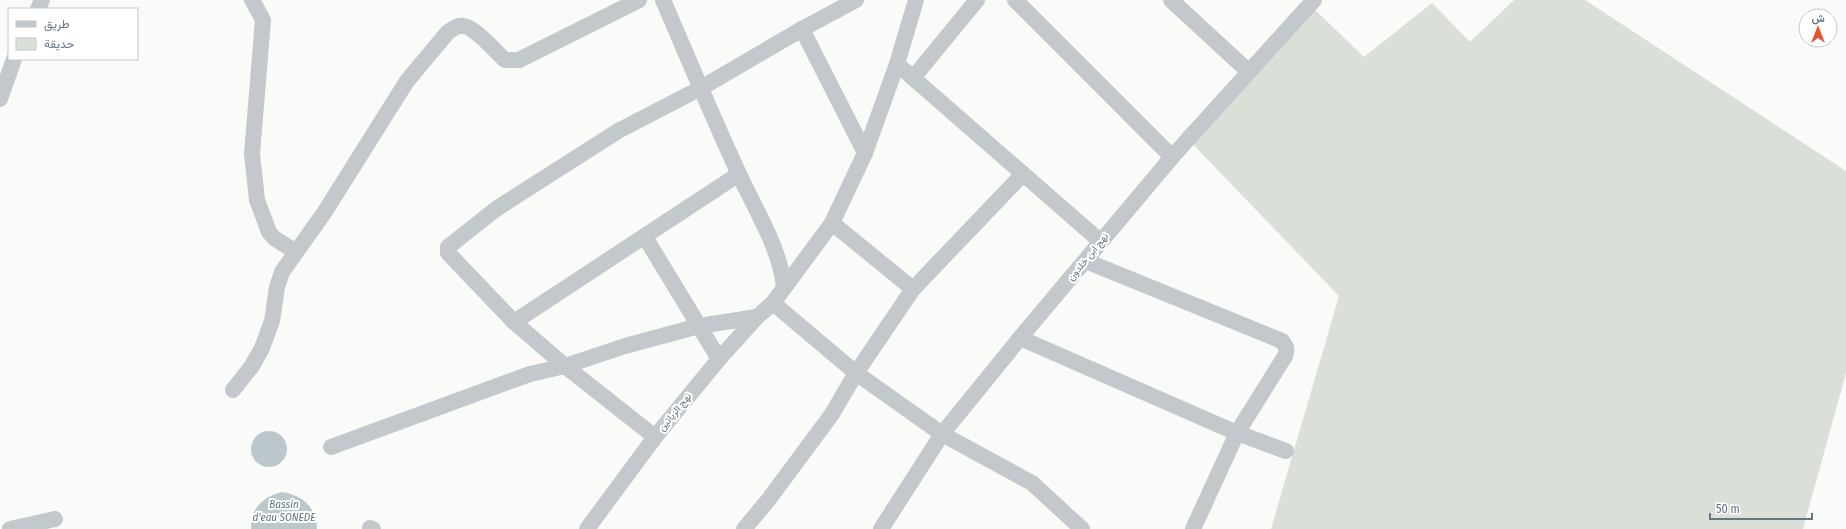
<svg xmlns="http://www.w3.org/2000/svg" width="1846" height="529" font-family="'Fira Sans Condensed',Vazirmatn,sans-serif">
<style>
.green{fill:#dadfd7}
.water{fill:#bbc7cb}
.lines{fill:none;stroke-linecap:round;stroke-linejoin:round}
.minor{stroke:#c3c8cc;stroke-width:16}
.labels{text-anchor:middle;dominant-baseline:central;stroke-width:4;stroke-linejoin:round;paint-order:stroke}
.street-label{font-size:10px;fill:#657683;stroke:#fff}
.water-label{font-size:11px;font-style:italic;fill:#60757c;stroke:#fff}
</style>
<rect width="100%" height="100%" fill="#fafaf8"/>
<polygon class="green" points="1514,0 1585,0 1846,171 1846,373 1803,529 1271,529 1339,296 1182,133 1312,7 1364,57 1432,3 1470,42"/>
<g class="water">
<circle cx="269" cy="449" r="18"/>
<path d="M282 492C303 495 316 507 317 529H251C251 508 262 497 282 492Z"/>
</g>
<g class="lines">
<g class="minor">
<polyline points="252,0 263,20 252,154 255,181 257,200 269,232 274,238 296,252"/>
<path d="M663 0C688 58 712 116 739 174 755 209 780 248 784 287"/>
<polyline points="1015,0 1172,157"/>
<polyline points="1171,0 1248,71"/>
<polyline points="38,9 42,0"/>
<polyline points="802,29 865,153"/>
<polyline points="897,64 1100,241"/>
<polyline points="913,78 977,0"/>
<polyline points="0,99 14,59"/>
<polyline points="832,223 913,289"/>
<polyline points="645,237 719,359"/>
<path d="M1086 261 1282 341C1286 346 1288 349 1285 356L1237 433 1193 529"/>
<polyline points="773,303 856,373 942,434 1032,483 1082,529"/>
<polyline points="514,322 739,174"/>
<polyline points="1020,338 1237,433 1286,451"/>
<path d="M233 390 252 366 262 348 272 321 277 287 282 272 324 213 407 81 448 32C453 29 457 25 463 26 474 26 496 52 505 60H519L639 0"/>
<polyline points="655,437 565,366 514,322 448,253 448,247 496,209 618,131 701,88 802,29 856,0"/>
<polyline points="331,447 530,374 565,366 625,346 699,326 757,317"/>
<polyline points="370,528 373,529"/>
<polyline points="10,529 55,519"/>
<polyline points="587,529 655,437 719,359 757,317 773,303 832,223 865,153 897,64 916,0"/>
<polyline points="744,529 769,499 832,414 856,373 913,289 1023,174"/>
<polyline points="881,529 942,434 1020,338 1172,157 1314,0"/>
</g>
</g>
<g class="labels">
<g class="street-label">
<text transform="translate(1088 257) rotate(-51)">نهج ابن خلدون</text>
<text transform="translate(675 412) rotate(-51)">نهج الزياتين</text>
</g>
<g class="water-label">
<text x="284" y="504">Bassin<tspan x="284" dy="13">d'eau SONEDE</tspan></text>
</g>
</g>
<rect x="8" y="8" width="130" height="52" fill="#ffffff" stroke="#c1c8cd"/>
<rect x="16" y="21" width="20" height="6" fill="#c3c8cc" stroke="#c1c8cd"/>
<text x="44" y="28" font-size="12" fill="#657683">طريق</text>
<rect x="16" y="38" width="20" height="12" fill="#dadfd7" stroke="#c1c8cd"/>
<text x="44" y="48" font-size="12" fill="#657683">حديقة</text>
<g transform="translate(1818 28)"><circle r="19" fill="#ffffff" stroke="#c1c8cd"/>
<path d="M0-3L7 15L0 10L-7 15Z" fill="#e4572e"/>
<text y="-6" font-size="11" font-weight="bold" text-anchor="middle" fill="#657683">ش</text>
</g>
<path d="M1710 513v6h102v-6" fill="none" stroke="#657683" stroke-width="2"/>
<text x="1716" y="513" font-size="12" fill="#657683" stroke="#ffffff" stroke-width="3" paint-order="stroke">50 m</text>
</svg>
